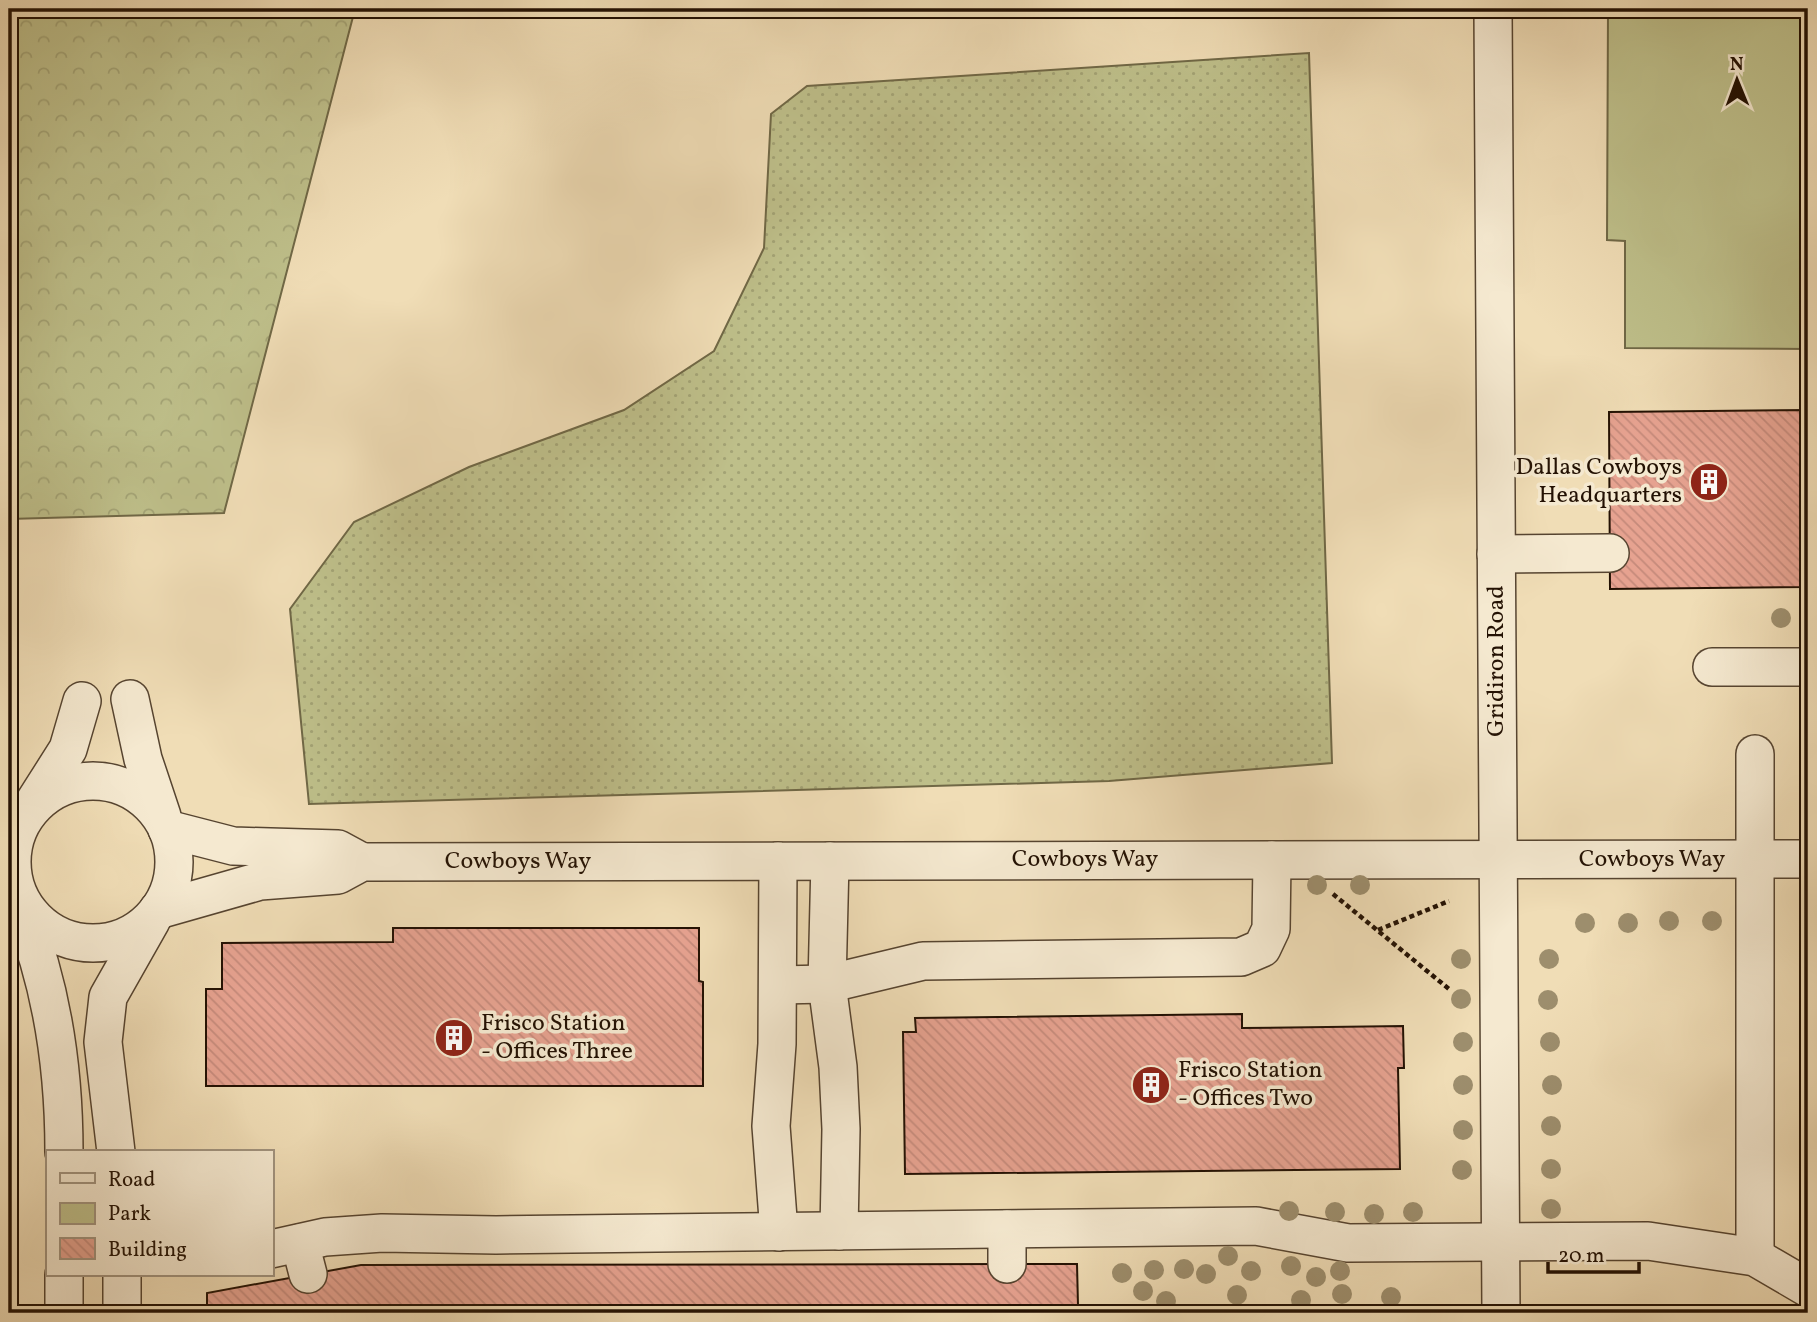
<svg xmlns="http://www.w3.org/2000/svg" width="1817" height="1322" font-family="Vollkorn,serif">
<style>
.grass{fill:url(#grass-dots);stroke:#706846;stroke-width:2}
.forest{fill:url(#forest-crowns);stroke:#706846;stroke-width:2}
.park{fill:#bebf8a;stroke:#706846;stroke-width:2}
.building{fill:url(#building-back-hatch);stroke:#231103;stroke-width:2}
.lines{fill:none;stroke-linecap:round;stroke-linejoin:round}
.minor-casing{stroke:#564430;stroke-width:40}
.path{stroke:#231103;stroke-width:4.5;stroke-dasharray:5 3.5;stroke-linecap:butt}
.minor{stroke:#f5e9d0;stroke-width:37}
.tree{fill:#9d8e6d}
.labels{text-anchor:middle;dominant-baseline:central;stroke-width:7;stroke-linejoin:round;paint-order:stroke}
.poi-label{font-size:24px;fill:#231103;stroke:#f5e9d0;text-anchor:start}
.street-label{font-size:24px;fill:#231103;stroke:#f5e9d0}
</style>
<defs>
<pattern id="grass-dots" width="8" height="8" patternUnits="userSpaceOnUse" patternTransform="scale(1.75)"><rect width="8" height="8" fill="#bebf8a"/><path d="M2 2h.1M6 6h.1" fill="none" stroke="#a3a375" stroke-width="1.8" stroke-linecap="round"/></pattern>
<pattern id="forest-crowns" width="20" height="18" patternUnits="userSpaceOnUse" patternTransform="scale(1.75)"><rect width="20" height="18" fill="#bebf8a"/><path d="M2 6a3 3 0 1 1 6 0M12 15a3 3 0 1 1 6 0" fill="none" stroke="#a3a375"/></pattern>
<pattern id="building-back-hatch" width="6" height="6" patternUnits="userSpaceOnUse" patternTransform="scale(1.75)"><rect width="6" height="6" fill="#e6a290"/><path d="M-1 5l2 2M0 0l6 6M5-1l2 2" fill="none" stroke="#c58a7b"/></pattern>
</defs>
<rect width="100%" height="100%" fill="#f0ddb6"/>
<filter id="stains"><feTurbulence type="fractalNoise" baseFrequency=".00286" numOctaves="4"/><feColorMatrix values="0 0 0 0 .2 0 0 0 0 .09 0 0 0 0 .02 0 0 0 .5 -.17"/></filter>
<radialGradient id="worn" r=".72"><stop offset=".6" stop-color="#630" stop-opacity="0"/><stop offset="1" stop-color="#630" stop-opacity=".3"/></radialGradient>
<polygon class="grass" points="1309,53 1332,763 1109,781 309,804 290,609 354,522 469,467 624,410 714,351 764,248 771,114 807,86"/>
<polygon class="forest" points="9,9 355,9 224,513 9,519"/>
<polygon class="park" points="1608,9 1808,9 1808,349 1625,348 1625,241 1607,240"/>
<g class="building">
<polygon points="1808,410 1808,587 1610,589 1609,412"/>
<polygon points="393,928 699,928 699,981 703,982 703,1086 206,1086 206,989 222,989 222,943 393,942"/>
<polygon points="1242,1014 1242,1028 1403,1026 1404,1068 1398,1068 1400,1169 905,1174 903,1032 916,1032 915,1018"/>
<polygon points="1077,1264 1078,1305 1046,1305 1046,1313 207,1313 207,1293 361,1265"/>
</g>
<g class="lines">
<g class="minor-casing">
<g id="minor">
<polyline points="1493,9 1501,1313"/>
<polyline points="1496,554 1610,553"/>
<polyline points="1712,667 1808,667"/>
<polyline points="130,699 143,759 162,816"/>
<polyline points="1755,754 1755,1257"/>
<circle cx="93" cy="862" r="81"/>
<polyline points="35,801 68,749 82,701"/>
<polyline points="167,829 233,846 338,849 362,862"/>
<polyline points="778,861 777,1044 771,1126 779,1232"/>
<polyline points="830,861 827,984 838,1067 841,1129 839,1231"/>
<path d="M21 910C53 988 64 1068 64 1152"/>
<polyline points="158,910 260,881 338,875 362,862 1808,859"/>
<polyline points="778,985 827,984 923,961 1241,957 1262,948 1271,929 1272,860"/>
<polyline points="116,1152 103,1042 108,997 151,921"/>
<polyline points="300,1243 308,1274"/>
<polyline points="271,1249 325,1237 382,1233 496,1235 1256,1226 1348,1243 1648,1241 1755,1257 1808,1288"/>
<polyline points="1007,1264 1007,1229"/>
<polyline points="64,1275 64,1313"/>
<polyline points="122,1275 122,1313"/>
</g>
</g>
<g class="path">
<polyline points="1333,894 1449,989"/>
<polyline points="1378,930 1449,901"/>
</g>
<use href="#minor" class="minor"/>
</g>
<g class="tree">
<circle cx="1781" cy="618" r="10"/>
<circle cx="1317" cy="885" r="10"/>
<circle cx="1360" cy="885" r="10"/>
<circle cx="1669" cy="921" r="10"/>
<circle cx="1712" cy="921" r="10"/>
<circle cx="1585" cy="923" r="10"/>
<circle cx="1628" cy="923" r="10"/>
<circle cx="1461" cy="959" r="10"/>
<circle cx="1549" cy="959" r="10"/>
<circle cx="1461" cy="999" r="10"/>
<circle cx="1548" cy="1000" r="10"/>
<circle cx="1463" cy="1042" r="10"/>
<circle cx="1550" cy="1042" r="10"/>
<circle cx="1463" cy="1085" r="10"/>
<circle cx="1552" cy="1085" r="10"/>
<circle cx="1551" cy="1126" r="10"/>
<circle cx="1463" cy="1130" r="10"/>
<circle cx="1551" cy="1169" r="10"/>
<circle cx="1462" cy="1170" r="10"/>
<circle cx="1551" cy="1209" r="10"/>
<circle cx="1289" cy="1211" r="10"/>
<circle cx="1335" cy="1212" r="10"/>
<circle cx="1413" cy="1212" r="10"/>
<circle cx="1374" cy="1214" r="10"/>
<circle cx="1228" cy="1256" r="10"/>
<circle cx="1291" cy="1266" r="10"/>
<circle cx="1184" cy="1269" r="10"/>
<circle cx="1154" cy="1270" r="10"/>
<circle cx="1251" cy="1271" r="10"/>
<circle cx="1340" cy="1271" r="10"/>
<circle cx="1122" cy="1273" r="10"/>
<circle cx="1206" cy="1274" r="10"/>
<circle cx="1316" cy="1277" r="10"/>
<circle cx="1143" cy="1291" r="10"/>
<circle cx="1342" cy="1294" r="10"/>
<circle cx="1237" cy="1295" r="10"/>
<circle cx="1391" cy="1297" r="10"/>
<circle cx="1301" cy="1300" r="10"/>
<circle cx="1166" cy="1301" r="10"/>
</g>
<defs>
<g id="building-disc" transform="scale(2.0125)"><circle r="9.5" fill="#8f2418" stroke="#f5e9d0"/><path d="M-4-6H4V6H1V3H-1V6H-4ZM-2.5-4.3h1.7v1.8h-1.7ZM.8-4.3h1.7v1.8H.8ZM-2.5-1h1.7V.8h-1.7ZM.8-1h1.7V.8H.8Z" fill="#fff"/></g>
</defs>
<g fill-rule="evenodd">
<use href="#building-disc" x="1709" y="482"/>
<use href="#building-disc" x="454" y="1038"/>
<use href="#building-disc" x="1151" y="1085"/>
</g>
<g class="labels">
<g class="poi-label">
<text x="1682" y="468" text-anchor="end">Dallas Cowboys<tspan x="1682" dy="28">Headquarters</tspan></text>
<text x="481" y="1024">Frisco Station<tspan x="481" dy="28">- Offices Three</tspan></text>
<text x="1178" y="1071">Frisco Station<tspan x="1178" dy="28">- Offices Two</tspan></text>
</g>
<g class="street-label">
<text transform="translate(1497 661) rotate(-90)">Gridiron Road</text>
<text x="1085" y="860">Cowboys Way</text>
<text x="1652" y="860">Cowboys Way</text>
<text x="518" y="862">Cowboys Way</text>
</g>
</g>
<rect width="1817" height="1322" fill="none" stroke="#f0ddb6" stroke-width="35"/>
<rect x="10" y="10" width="1796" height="1301" fill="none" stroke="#231103" stroke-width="3.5"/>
<rect x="18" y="18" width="1782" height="1287" fill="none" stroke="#231103" stroke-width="2"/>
<rect x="46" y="1150" width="228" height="126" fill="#f5e9d0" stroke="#a1937e" stroke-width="2"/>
<rect x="60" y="1173" width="35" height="10" fill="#f5e9d0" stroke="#a1937e" stroke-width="2"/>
<text x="108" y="1186" font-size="21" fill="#231103">Road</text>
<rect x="60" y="1203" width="35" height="21" fill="#bebf8a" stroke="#a1937e" stroke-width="2"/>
<text x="108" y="1220" font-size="21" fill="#231103">Park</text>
<rect x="60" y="1238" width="35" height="21" fill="url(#building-back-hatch)" stroke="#a1937e" stroke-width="2"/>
<text x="108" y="1256" font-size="21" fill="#231103">Building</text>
<g transform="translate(1737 80) rotate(359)" stroke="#f5e9d0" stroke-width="5" paint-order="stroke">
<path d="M0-5L12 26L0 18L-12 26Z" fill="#231103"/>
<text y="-10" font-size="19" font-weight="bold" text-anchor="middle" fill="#231103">N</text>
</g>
<path d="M1548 1262v10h91v-10" fill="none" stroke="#231103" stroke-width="3.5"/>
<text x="1558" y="1262" font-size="21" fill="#231103" stroke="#f5e9d0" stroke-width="5" paint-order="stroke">20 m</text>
<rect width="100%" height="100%" filter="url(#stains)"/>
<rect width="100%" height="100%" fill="url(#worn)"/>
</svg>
